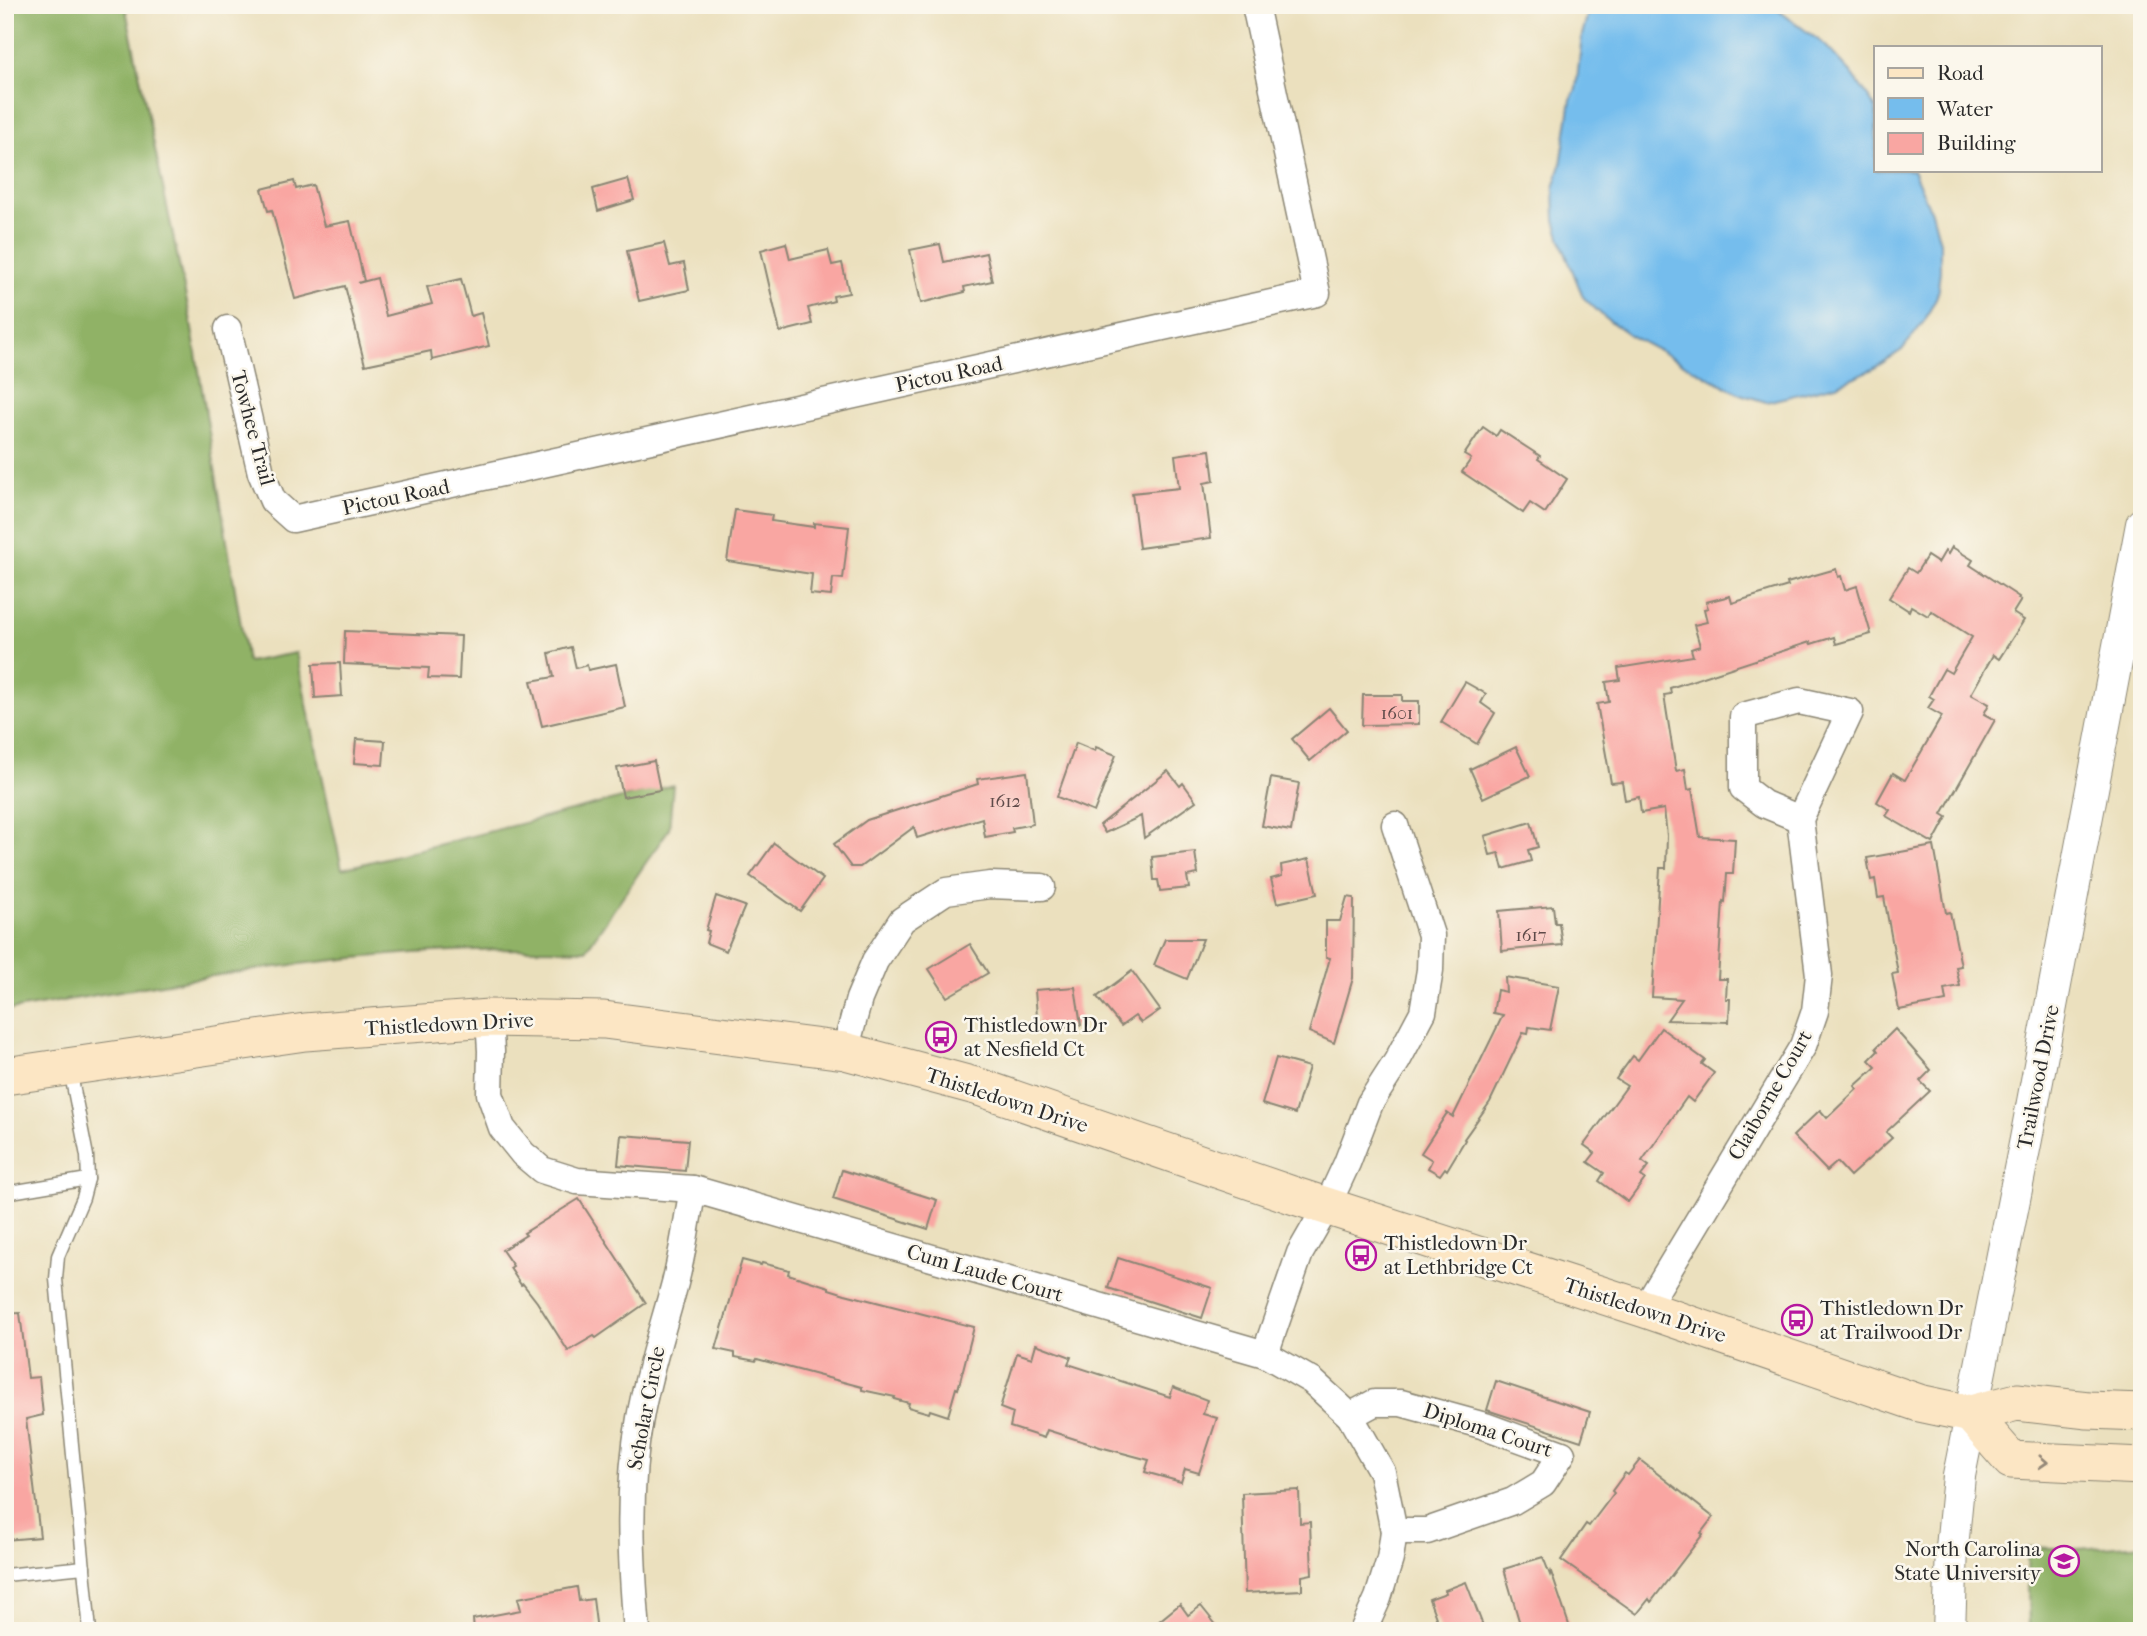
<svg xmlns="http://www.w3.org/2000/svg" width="2147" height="1636" font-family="'IM FELL French Canon',serif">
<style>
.forest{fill:#90b266;stroke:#5e6e48;stroke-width:2}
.water{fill:#75bded;stroke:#50748c;stroke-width:2}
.building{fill:#f9a6a2}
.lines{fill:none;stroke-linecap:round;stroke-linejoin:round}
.service-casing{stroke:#8b8674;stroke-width:15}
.minor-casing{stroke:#8b8674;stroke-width:29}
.tertiary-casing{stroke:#8b8674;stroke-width:34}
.secondary-casing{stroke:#8b8674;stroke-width:39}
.service{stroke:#fff;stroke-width:12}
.minor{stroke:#fff;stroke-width:26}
.tertiary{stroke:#fff;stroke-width:32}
.secondary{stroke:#fce6c4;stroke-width:37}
.oneway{stroke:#948878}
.labels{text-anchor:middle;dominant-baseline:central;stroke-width:5;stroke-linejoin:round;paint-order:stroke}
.number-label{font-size:18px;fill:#5e4a49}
.street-label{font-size:21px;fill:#2b2b2b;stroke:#fbf7ec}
.poi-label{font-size:21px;fill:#2b2b2b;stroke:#fbf7ec;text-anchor:start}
</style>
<rect width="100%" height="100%" fill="#fbf7ec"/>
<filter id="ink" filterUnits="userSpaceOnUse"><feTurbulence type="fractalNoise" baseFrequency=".0143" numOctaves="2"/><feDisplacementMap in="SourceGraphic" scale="14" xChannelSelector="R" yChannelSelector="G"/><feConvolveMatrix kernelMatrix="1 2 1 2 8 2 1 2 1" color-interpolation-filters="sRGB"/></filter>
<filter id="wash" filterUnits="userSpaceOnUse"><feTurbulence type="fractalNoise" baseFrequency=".00686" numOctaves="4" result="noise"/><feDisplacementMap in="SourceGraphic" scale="28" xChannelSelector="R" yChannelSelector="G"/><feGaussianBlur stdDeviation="1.57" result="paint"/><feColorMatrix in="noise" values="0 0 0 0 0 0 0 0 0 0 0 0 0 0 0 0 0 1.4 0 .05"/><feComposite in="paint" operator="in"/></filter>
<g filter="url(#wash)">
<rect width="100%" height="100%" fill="#ebe0be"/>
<g class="forest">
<path d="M5 5H125L190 317 247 662 296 653 342 869 673 785 669 829 586 950C390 942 197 977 5 1011Z"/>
<polygon points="2142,1544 2142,1631 2029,1631 2027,1547 2078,1549"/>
</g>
<polygon class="water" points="1590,5 1771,5 1825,45 1852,74 1876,108 1876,170 1913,170 1934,219 1940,242 1940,271 1937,296 1925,320 1902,350 1873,369 1836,385 1766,402 1740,394 1631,336 1604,317 1583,297 1563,247 1555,220 1554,188 1561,165 1571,99 1576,89 1582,35"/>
<g id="blocks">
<g class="building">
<polygon points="628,179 634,200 598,211 593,189"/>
<polygon points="294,181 296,189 313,185 324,226 350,221 364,281 358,283 377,278 386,316 432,304 427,287 461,279 471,316 481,313 489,346 432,360 431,351 365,365 345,286 295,299 272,210 268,211 262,189"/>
<polygon points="664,243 670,266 684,263 689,290 639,301 627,251"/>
<polygon points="786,243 790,259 828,250 832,265 842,263 849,293 833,296 834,301 808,308 812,324 780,332 761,250"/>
<polygon points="940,244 944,262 986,253 992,281 964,287 965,292 921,303 910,250"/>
<polygon points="1483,427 1496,436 1500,430 1540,456 1538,459 1567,479 1545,513 1530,503 1523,513 1462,472 1471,459 1464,455"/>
<polygon points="1210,450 1214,481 1204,483 1211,538 1139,548 1132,493 1179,488 1175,455"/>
<polygon points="735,510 772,515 771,521 814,527 814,523 849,527 843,579 833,578 831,596 810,594 812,574 727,561"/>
<polygon points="1952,547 1973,560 1970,565 2019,597 2018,599 2021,600 2013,613 2024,620 1999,659 1993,655 1971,694 1989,704 1984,714 1995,720 1942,814 1947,817 1933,843 1886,816 1890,810 1877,802 1893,773 1905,780 1942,716 1928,708 1934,699 1929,696 1944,669 1951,673 1972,637 1931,611 1928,616 1911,606 1909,611 1889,598 1908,568 1916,573 1927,556 1938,563 1945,551 1948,554"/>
<polygon points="1836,569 1838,577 1841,576 1845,590 1857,586 1871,634 1836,644 1834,637 1811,644 1810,642 1670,688 1671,694 1664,695 1676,771 1685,769 1688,790 1692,789 1700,837 1735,839 1733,874 1727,874 1725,902 1723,901 1718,979 1727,979 1726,999 1730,999 1729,1022 1667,1020 1682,999 1652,997 1660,868 1666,868 1667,836 1664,809 1641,813 1639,797 1625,800 1622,782 1611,783 1597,704 1609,702 1606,682 1620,680 1618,668 1693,656 1691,649 1700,646 1694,625 1707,622 1704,609 1708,608 1706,602 1730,596 1732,603 1788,586 1787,583"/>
<polygon points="345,631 461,636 459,679 428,678 429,668 344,664"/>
<polygon points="571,647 576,668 587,665 588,670 616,664 625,707 542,726 531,681 554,677 549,653"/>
<polygon points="340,663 342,696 315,698 313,664"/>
<polygon points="1465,682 1486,694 1481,703 1495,713 1477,744 1441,722"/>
<polygon points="1363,695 1402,695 1402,701 1419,701 1419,724 1362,725"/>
<polygon points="1329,708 1347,730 1310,761 1292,739"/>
<polygon points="356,739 385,741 383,765 354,763"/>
<polygon points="1076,743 1095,751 1096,747 1116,755 1094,812 1057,797"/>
<polygon points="1516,747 1530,776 1483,798 1470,769"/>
<polygon points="654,761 660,790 623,797 617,768"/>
<polygon points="1168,771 1180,786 1183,783 1196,801 1144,838 1141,816 1105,833 1100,825"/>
<polygon points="1027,772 1033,824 1012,828 1013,832 985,837 982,818 917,838 914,827 860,867 851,867 834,844 867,820 978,784 977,779"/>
<polygon points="1271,778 1299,783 1291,831 1262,826"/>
<polygon points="1531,822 1538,847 1528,850 1531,861 1503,869 1499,853 1490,855 1485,836"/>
<polygon points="774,843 823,879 800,911 750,876"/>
<polygon points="1934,846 1946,913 1950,912 1961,966 1956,967 1960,986 1944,989 1946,1001 1899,1010 1892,974 1898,973 1884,897 1878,898 1875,879 1871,880 1867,858"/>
<polygon points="1195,852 1198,874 1187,876 1189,888 1160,891 1158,880 1154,880 1152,857"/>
<polygon points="1309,859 1317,894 1277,903 1271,879 1282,876 1281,865"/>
<polygon points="716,896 745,906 726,951 706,943 709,931 706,930"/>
<polygon points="1347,897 1354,898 1353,978 1334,1043 1309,1032 1330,958 1326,957 1326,921 1340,921"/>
<polygon points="1553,906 1555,923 1559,923 1562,945 1502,951 1499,911"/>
<polygon points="1165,939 1203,939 1187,979 1154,965"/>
<polygon points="970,944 988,973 947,997 929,969"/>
<polygon points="1132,971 1160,1010 1141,1023 1135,1016 1121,1026 1097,997"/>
<polygon points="1505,977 1559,986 1550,1030 1529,1027 1528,1034 1523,1033 1490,1102 1464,1139 1465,1140 1447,1170 1445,1168 1440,1175 1428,1168 1432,1160 1421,1153 1447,1113 1453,1117 1503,1015 1493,1013 1497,990 1506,992"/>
<polygon points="1075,987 1081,1025 1038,1030 1035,990"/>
<polygon points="1661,1028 1705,1060 1702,1064 1714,1073 1693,1102 1687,1097 1642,1161 1649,1166 1641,1176 1645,1179 1628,1202 1599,1181 1604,1173 1588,1162 1595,1153 1584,1145 1627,1086 1616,1079 1633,1056 1638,1060"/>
<polygon points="1895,1029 1931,1070 1920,1081 1930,1091 1886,1132 1892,1138 1850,1176 1837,1162 1827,1171 1793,1136 1820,1110 1827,1118 1857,1089 1855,1086 1876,1067 1869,1060 1878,1051 1876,1048"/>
<polygon points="1276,1058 1309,1067 1295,1114 1262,1104"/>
<polygon points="621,1135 688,1140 685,1171 618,1165"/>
<polygon points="842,1170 937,1200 928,1229 833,1199"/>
<polygon points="579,1199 646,1303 596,1338 594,1336 568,1351 537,1302 523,1284 521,1285 510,1268 513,1266 502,1250 526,1235 524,1233"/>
<polygon points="1118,1258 1212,1288 1202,1318 1108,1288"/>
<polygon points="742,1260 761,1265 762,1263 789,1270 788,1274 829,1287 829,1289 845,1294 974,1327 958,1389 956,1388 948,1416 930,1410 929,1413 908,1407 909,1403 894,1399 895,1397 862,1390 862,1387 757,1359 756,1361 735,1357 735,1353 716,1349"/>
<polygon points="20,1313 28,1378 39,1377 43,1415 26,1419 40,1537 5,1540 5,1314"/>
<polygon points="1036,1344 1071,1357 1068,1364 1170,1397 1173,1387 1207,1400 1203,1414 1217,1418 1199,1473 1185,1469 1181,1482 1145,1472 1149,1460 1100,1447 1047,1430 1044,1438 1010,1427 1013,1413 1000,1408 1017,1353 1032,1358"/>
<polygon points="1496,1381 1590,1412 1581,1441 1487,1410"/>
<polygon points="1640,1460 1713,1517 1701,1533 1703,1534 1651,1602 1649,1599 1637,1614 1561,1560 1586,1524 1589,1526 1614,1493 1612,1491 1625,1473 1628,1475"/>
<polygon points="1299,1490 1300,1523 1310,1522 1312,1574 1302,1576 1302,1590 1245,1593 1242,1493"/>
<polygon points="1543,1557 1550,1575 1551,1572 1571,1631 1522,1631 1504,1569"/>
<polygon points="1466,1582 1485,1631 1441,1631 1429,1599 1446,1593 1445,1590"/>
<polygon points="577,1587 579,1601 593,1599 597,1631 474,1631 473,1619 521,1610 518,1598"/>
<polygon points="1180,1604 1188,1615 1201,1606 1221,1631 1147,1631"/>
</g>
</g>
</g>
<g filter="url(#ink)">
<use href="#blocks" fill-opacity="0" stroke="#8b8674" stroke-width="2"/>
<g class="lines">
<g class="service-casing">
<g id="service">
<polyline points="70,1070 87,1156 88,1179 83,1198 58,1256 56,1279 90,1631"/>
<polyline points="5,1193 88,1179"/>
<polyline points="5,1575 84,1567"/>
</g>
</g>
<g class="minor-casing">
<g id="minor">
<polyline points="228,329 261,473 273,501 293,519 1317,293 1255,5"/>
<polyline points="489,1018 491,1051 490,1094 502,1128 523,1154 542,1170 577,1181 693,1189 1265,1354 1312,1381 1350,1416 1382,1472 1394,1531 1390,1559 1378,1598 1363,1631"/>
<polyline points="845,1051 859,999 875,961 902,920 946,891 990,885 1042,887"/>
<polyline points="1645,1309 1803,1046 1815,1011 1819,975 1800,819 1850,712 1799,701 1743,716 1743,788 1764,804 1800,819"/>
<polyline points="1265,1354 1300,1253 1327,1206 1347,1163 1370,1103 1397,1061 1423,1012 1430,970 1431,935 1395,825"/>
<polyline points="1350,1416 1374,1403 1401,1403 1485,1426 1562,1454 1543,1483 1513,1501 1427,1531 1394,1531"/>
<path d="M637 1631C631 1560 627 1488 640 1418 648 1372 663 1328 675 1283 683 1252 687 1220 693 1189"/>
</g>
</g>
<g class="tertiary-casing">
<polyline id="tertiary" points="1949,1631 1952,1548 1959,1476 2026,1139 2142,524"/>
</g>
<g class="secondary-casing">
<g id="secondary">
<polyline points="5,1076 305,1032 489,1018 604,1020 845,1051 979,1087 1295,1196 1645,1309 1919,1403 1971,1414 2017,1402 2088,1410 2142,1412"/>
<polyline points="1971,1414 2011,1460 2142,1466"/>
</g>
</g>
<use href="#service" class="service"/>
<use href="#minor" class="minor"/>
<use href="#tertiary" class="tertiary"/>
<use href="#secondary" class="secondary"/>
</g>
<defs><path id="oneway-chevron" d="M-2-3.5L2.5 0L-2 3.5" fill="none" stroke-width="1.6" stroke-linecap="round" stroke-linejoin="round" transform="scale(1.75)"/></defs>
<use class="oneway" href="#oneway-chevron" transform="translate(2043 1462) rotate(3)"/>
</g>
<defs>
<g id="bus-ring" transform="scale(1.575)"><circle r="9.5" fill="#fbf7ec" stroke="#b5179e" stroke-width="1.5"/><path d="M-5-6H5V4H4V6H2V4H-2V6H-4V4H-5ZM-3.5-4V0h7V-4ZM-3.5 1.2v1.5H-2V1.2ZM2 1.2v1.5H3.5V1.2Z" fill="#b5179e"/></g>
<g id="university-ring" transform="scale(1.575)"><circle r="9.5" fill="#fbf7ec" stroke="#b5179e" stroke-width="1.5"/><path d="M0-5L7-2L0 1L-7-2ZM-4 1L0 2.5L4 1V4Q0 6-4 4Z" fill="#b5179e"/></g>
</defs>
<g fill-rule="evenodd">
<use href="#bus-ring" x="941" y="1037"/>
<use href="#bus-ring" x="1361" y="1255"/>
<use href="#bus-ring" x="1797" y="1320"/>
<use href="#university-ring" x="2064" y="1561"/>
</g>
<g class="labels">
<g class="number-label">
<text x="1397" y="713">1601</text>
<text x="1005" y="801">1612</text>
<text x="1531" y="935">1617</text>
</g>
<g class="street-label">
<text transform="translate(949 374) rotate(-12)">Pictou Road</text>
<text transform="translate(253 428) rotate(75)">Towhee Trail</text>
<text transform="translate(396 497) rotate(-12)">Pictou Road</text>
<text transform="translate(449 1024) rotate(-3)">Thistledown Drive</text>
<text transform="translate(2038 1077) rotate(-79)">Trailwood Drive</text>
<text transform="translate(1770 1095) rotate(-60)">Claiborne Court</text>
<text transform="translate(1007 1100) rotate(18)">Thistledown Drive</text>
<text transform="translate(985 1273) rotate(16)">Cum Laude Court</text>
<text transform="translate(1645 1310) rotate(18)">Thistledown Drive</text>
<text transform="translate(646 1408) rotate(-79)">Scholar Circle</text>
<text transform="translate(1488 1430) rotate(18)">Diploma Court</text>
</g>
<g class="poi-label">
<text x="964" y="1025">Thistledown Dr<tspan x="964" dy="24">at Nesfield Ct</tspan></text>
<text x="1384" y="1243">Thistledown Dr<tspan x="1384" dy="24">at Lethbridge Ct</tspan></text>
<text x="1820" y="1308">Thistledown Dr<tspan x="1820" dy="24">at Trailwood Dr</tspan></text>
<text x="2041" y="1549" text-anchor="end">North Carolina<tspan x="2041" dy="24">State University</tspan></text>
</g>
</g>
<rect width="2147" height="1636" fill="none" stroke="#fbf7ec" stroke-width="28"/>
<rect x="1874" y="46" width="228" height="126" fill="#fbf7ec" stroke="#a8a59f" stroke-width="2"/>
<rect x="1888" y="68" width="35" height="10" fill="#fce6c4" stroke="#a8a59f" stroke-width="2"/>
<text x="1937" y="80" font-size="21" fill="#2b2b2b">Road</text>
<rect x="1888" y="98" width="35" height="21" fill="#75bded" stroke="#a8a59f" stroke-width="2"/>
<text x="1937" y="116" font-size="21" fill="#2b2b2b">Water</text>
<rect x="1888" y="133" width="35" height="21" fill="#f9a6a2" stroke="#a8a59f" stroke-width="2"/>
<text x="1937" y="150" font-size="21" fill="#2b2b2b">Building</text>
</svg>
